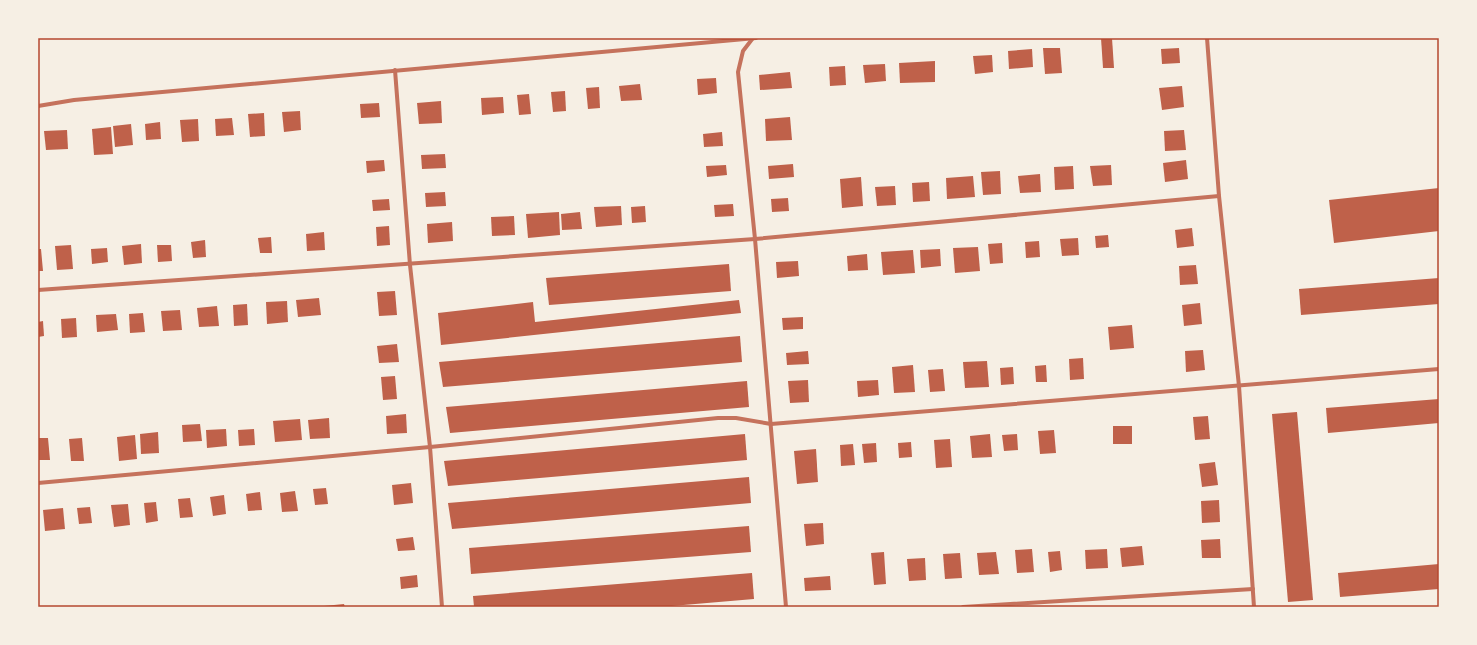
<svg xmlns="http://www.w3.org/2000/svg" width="1477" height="645" font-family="'Roboto Condensed',sans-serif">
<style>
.building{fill:#bf614a}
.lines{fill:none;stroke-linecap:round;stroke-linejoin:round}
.minor{stroke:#c5725c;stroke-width:4}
.neatline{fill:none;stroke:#b5482f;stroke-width:1.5}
</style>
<rect width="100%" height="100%" fill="#f6efe4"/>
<g class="building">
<polygon points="1101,38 1112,38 1114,68 1103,68"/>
<polygon points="1043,48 1060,48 1062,73 1045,74"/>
<polygon points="1179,48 1180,63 1162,64 1161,49"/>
<polygon points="1032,49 1033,67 1009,69 1008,51"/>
<polygon points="992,55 993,72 975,74 973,56"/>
<polygon points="935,61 935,82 900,83 899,63"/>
<polygon points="885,64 886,81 865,83 863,65"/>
<polygon points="845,66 846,85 830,86 829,67"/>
<polygon points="790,72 792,88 760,90 759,75"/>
<polygon points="716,78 717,93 698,95 697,79"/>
<polygon points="640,84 642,100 621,101 619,86"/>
<polygon points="1182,86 1184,107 1162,110 1159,88"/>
<polygon points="599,87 600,108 588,109 586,88"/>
<polygon points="565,91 566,111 553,112 551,92"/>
<polygon points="529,94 531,114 519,115 517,95"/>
<polygon points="503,97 504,113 482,115 481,98"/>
<polygon points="441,101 442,123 419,124 417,103"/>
<polygon points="379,103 380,117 361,118 360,104"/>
<polygon points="300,111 301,130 284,132 282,112"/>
<polygon points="264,113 265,136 250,137 248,114"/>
<polygon points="790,117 792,140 766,141 765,119"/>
<polygon points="232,118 234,135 216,136 215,119"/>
<polygon points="198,119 199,141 182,142 180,120"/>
<polygon points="160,122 161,139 146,140 145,124"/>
<polygon points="131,124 133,145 115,147 113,126"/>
<polygon points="111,127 113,154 94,155 92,129"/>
<polygon points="67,130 68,149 46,150 44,131"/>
<polygon points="1184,130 1186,150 1165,151 1164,131"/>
<polygon points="722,132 723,146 704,147 703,134"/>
<polygon points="445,154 446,168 422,169 421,155"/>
<polygon points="384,160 385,171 367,173 366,161"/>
<polygon points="1186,160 1188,179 1165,182 1163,163"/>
<polygon points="793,164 794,177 769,179 768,166"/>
<polygon points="726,165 727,175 707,177 706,166"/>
<polygon points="1111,165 1112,185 1093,186 1090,166"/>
<polygon points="1073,166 1074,189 1055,190 1054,167"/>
<polygon points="1000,171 1001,194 983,195 981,172"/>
<polygon points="1040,174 1041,192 1020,193 1018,176"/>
<polygon points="973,176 975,197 947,199 946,178"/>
<polygon points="861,177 863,206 842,208 840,179"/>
<polygon points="929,182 930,201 913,202 912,183"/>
<polygon points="895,186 896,205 877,206 875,187"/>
<polygon points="1439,188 1439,231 1334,243 1329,200"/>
<polygon points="445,192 446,206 426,207 425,193"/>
<polygon points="788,198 789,211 772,212 771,199"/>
<polygon points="389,199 390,210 373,211 372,200"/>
<polygon points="733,204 734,216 715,217 714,205"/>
<polygon points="621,206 622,225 596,227 594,207"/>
<polygon points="645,206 646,222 632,223 631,207"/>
<polygon points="559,212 560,235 528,238 526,214"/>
<polygon points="580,212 582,229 562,230 561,214"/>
<polygon points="514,216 515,235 492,236 491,217"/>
<polygon points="452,222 453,241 428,243 427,224"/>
<polygon points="389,226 390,245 377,246 376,227"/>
<polygon points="1192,228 1194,246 1177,248 1175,230"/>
<polygon points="324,232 325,250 307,251 306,234"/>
<polygon points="1108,235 1109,247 1096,248 1095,236"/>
<polygon points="271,237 272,253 260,253 258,238"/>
<polygon points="1078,238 1079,255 1062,256 1060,239"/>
<polygon points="205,240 206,257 193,258 191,242"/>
<polygon points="1039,241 1040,257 1026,258 1025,242"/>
<polygon points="1002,243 1003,263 990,264 988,244"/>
<polygon points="141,244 142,263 124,265 122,246"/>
<polygon points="71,245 73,269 57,270 55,246"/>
<polygon points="157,245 171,245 172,261 158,262"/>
<polygon points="978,247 980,271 955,273 953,248"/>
<polygon points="107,248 108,262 92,264 91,249"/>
<polygon points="38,249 41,249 43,271 38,271"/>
<polygon points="940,249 941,266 921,268 920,250"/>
<polygon points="913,250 915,273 883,275 881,252"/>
<polygon points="867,254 868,270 848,271 847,256"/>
<polygon points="798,261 799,276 777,278 776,262"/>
<polygon points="729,264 731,291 549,305 546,278"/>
<polygon points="1196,265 1198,284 1180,285 1179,266"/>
<polygon points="1439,278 1439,304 1301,315 1299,289"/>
<polygon points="395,291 397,315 379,316 377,292"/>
<polygon points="319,298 321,315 298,317 296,300"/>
<polygon points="739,300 741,313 441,345 438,313 533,302 535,322"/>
<polygon points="287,301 288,322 267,324 266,302"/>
<polygon points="1200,303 1202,324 1184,326 1182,305"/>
<polygon points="247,304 248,325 234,326 233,305"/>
<polygon points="217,306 219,326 199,327 197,308"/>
<polygon points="180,310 182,330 163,331 161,311"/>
<polygon points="143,313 145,332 130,333 129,314"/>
<polygon points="116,314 118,330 97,332 96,315"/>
<polygon points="803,317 803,329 783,330 782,318"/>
<polygon points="76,318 77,337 62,338 61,319"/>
<polygon points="43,321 44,336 38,337 38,322"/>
<polygon points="1132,325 1134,348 1110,350 1108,327"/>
<polygon points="740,336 742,362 443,387 439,362"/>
<polygon points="397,344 399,362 379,363 377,346"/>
<polygon points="1203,350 1205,370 1186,372 1185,351"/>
<polygon points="808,351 809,364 787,365 786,353"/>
<polygon points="1083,358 1084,379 1070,380 1069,359"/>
<polygon points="987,361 989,387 965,388 963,362"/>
<polygon points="913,365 915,392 894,393 892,367"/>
<polygon points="1046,365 1047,382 1036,382 1035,366"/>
<polygon points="1013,367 1014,384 1001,385 1000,368"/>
<polygon points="943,369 945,391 930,392 928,370"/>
<polygon points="395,376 397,399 383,400 381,377"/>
<polygon points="808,380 809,402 790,403 788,381"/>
<polygon points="878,380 879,395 858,397 857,381"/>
<polygon points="747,381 749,407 450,433 446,407"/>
<polygon points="1439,399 1439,423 1328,433 1326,408"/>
<polygon points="1297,412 1313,600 1288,602 1272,414"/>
<polygon points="406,414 407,433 387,434 386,416"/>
<polygon points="1208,416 1210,439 1195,440 1193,417"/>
<polygon points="329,418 330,438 310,439 308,420"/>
<polygon points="300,419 302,440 275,442 273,421"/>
<polygon points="200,424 202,441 183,442 182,425"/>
<rect x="1113" y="426" width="19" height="18"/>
<polygon points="226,429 227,446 207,448 206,430"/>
<polygon points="254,429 255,445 239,446 238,430"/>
<polygon points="1054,430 1056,453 1040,454 1038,431"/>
<polygon points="158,432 159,453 141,454 140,434"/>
<polygon points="745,434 747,460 448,486 444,461"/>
<polygon points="990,434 992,457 972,458 970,436"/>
<polygon points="1017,434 1018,450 1004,451 1002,435"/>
<polygon points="135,435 137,459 119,461 117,437"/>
<polygon points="38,438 48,438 50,460 38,460"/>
<polygon points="82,438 84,461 71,461 69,439"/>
<polygon points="950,439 952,467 936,468 934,440"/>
<polygon points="911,442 912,457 899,458 898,443"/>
<polygon points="876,443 877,462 864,463 862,444"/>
<polygon points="853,444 855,465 841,466 840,445"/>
<polygon points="816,449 818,482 797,484 794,451"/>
<polygon points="1215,462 1218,485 1202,487 1199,464"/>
<polygon points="749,477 751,503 452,529 448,503"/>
<polygon points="411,483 413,503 394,505 392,485"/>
<polygon points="326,488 328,504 315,505 313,489"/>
<polygon points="295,491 298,511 282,512 280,493"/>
<polygon points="260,492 262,510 248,511 246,494"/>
<polygon points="224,495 226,514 213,516 210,497"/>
<polygon points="190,498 193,517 180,518 178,499"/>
<polygon points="1219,500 1220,522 1202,523 1201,501"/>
<polygon points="156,502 158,521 146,523 144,503"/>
<polygon points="128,504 130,525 114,527 111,505"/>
<polygon points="90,507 92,523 79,524 77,508"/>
<polygon points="63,508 65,529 45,531 43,510"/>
<polygon points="823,523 824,544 806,546 804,524"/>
<polygon points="749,526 751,552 471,574 469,548"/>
<polygon points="413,537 415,550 398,551 396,539"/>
<polygon points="1220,539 1221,558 1202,558 1201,540"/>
<polygon points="1142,546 1144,565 1122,567 1120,548"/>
<polygon points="1032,549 1034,572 1017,573 1015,550"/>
<polygon points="1107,549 1108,568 1086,569 1085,550"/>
<polygon points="1060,551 1062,570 1050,572 1048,552"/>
<polygon points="884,552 886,584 874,585 871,553"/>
<polygon points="996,552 999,574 979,575 977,553"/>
<polygon points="960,553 962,578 945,579 943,554"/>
<polygon points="925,558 926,580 909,581 907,559"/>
<polygon points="1439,564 1439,589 1340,597 1338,573"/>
<polygon points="752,573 754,599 660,607 474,607 473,596"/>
<polygon points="417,575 418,587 401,589 400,577"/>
<polygon points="830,576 831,590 805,591 804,578"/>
<polygon points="344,604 345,607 324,607 324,606"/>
</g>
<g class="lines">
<g class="minor">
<polyline points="753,38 743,51 738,72 755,239 786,607"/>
<polyline points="1207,38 1219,196 1239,386 1254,607"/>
<polyline points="395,70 410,265 430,447 442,607"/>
<polyline points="38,106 74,100 756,38"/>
<polyline points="38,290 755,239 1219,196"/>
<polyline points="38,483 430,447 718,418 736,418 771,424 1439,369"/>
<polyline points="963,607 1253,589"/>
</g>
</g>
<rect width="1477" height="645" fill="none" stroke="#f6efe4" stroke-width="78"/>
<rect x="39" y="39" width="1399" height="567" class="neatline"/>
</svg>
